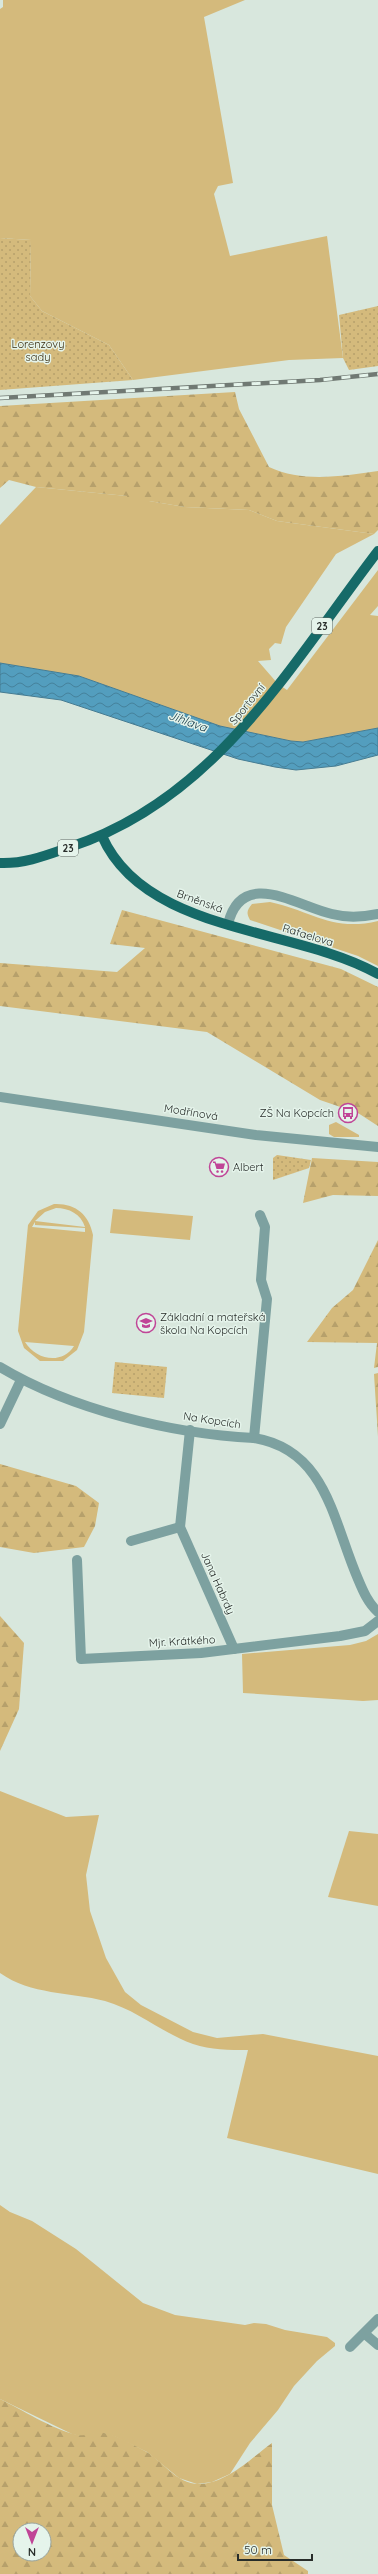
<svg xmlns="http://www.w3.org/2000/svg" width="378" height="2574" font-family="Quicksand,sans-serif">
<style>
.grass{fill:#d4ba7c;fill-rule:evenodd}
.forest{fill:url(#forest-firs);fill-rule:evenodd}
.park{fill:url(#park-dots)}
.water{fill:url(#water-waves);stroke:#467c92}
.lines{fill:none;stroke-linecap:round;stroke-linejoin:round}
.minor{stroke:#7da1a0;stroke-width:10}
.major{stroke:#166a68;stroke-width:10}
.rail-casing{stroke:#707973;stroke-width:4.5}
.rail{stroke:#e5f4eb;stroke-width:3;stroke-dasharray:9;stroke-linecap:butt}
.labels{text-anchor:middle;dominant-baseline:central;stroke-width:3;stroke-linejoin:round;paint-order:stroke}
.shield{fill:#e5f4eb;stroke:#616964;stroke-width:1}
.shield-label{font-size:10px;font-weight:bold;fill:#282d2a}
.park-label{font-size:11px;fill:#392d10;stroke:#e5f4eb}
.street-label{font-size:11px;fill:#282d2a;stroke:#e5f4eb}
.poi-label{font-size:11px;fill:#282d2a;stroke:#e5f4eb;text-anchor:start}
.water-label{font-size:12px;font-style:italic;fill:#143746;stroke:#e5f4eb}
</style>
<defs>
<pattern id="forest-firs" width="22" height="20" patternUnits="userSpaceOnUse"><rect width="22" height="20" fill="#d4ba7c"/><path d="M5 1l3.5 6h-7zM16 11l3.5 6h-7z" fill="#b6a06b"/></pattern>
<pattern id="park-dots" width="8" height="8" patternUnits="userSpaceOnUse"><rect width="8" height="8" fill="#d4ba7c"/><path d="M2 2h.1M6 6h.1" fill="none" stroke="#b6a06b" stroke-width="1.8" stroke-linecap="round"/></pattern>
<pattern id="water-waves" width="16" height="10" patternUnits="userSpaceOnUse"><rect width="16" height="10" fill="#539ebe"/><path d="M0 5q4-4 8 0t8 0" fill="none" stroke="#45819b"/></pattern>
</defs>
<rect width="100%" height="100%" fill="#d8e7dd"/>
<g class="grass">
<polygon points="3,0 245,0 204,17 233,183 218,186 214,194 230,256 327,236 343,358 289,360 133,380 109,345 42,311 30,296 31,240 0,238 0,9 3,7"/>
<polygon points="36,487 127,496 127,501 149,501 185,507 249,510 277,521 374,534 336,554 286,627 281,644 275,643 269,649 271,660 258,661 278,684 287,690 378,570 378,606 370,615 378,616 378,728 303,742 291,741 220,726 79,676 0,663 0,525"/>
<path d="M270 902C312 911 332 932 378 921V966L358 956 250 920C246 913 247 910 252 904Z"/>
<polygon points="336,1122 359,1135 359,1137 334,1137 329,1134 329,1125"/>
<path d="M54 1204C75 1203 89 1214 93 1235L84 1332 77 1350 63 1361H40L24 1348 18 1331 28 1225 38 1211ZM56 1208C69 1208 81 1214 85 1227L35 1221 45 1212ZM35 1222V1225L85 1228V1232L32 1227ZM25 1342 74 1346C62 1365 36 1360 25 1342Z"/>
<polygon points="113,1209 193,1216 190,1240 110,1233"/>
<polygon points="378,1634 378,1700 363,1701 243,1693 242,1654 350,1645 366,1641"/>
<path d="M0 1791 66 1817 99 1815 86 1875 90 1911 106 1958 125 1992 141 2005 193 2032 217 2038 263 2034 378 2056V2174L227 2138 248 2050C229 2050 211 2050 193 2044 162 2033 137 2010 105 2001 70 1992 31 1995 0 1973Z"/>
<polygon points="349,1831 378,1834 378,1906 328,1897"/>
<polygon points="0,2205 10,2212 32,2221 76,2249 143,2303 175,2315 245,2325 254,2323 266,2324 285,2330 327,2337 335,2343 335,2346 317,2361 294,2386 278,2410 250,2443 230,2474 212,2482 197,2484 179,2478 147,2452 116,2437 103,2433 85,2437 72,2434 0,2399"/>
</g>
<g class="forest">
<path d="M235 392 239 409 269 467C303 483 343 476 378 471V530L374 534 277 521 249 510 185 507 149 501H127V496L36 487 9 480 0 488V406Z"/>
<polygon points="122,910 341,969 378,987 378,1126 358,1113 320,1100 207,1032 0,1006 0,963 117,972 145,948 110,944"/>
<polygon points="312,1158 378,1162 378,1196 333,1195 303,1203"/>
<polygon points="378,1240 378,1367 374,1368 377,1343 307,1342 332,1308 353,1290"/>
<polygon points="378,1373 378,1437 374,1374"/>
<polygon points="0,1464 76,1486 99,1503 95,1526 84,1547 34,1553 0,1547"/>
<polygon points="0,1616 24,1643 19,1709 0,1751"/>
<path d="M0 2399C21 2409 52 2429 74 2434 86 2438 93 2431 104 2433 117 2435 133 2445 145 2451 163 2461 176 2484 199 2484 227 2483 250 2459 272 2443V2505L284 2555 308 2571V2574H0ZM20 2530H44V2554H20Z"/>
</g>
<g class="park">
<polygon points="0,238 31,240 30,296 42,311 109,345 133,380 0,390"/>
<polygon points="378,306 378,366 349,370 343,358 339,315"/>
<polygon points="277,1155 311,1160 309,1168 273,1180 273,1158"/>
<polygon points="115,1362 167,1367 164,1398 112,1393"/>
</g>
<polygon class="water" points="0,663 79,676 220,726 291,741 303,742 378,728 378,755 336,766 296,770 275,767 238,759 61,700 0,692"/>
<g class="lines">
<g class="minor">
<path d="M228 924C242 867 297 906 332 914 347 918 363 917 378 914"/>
<polyline points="0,1097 256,1135 378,1147"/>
<path d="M0 1367C70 1409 172 1434 254 1438L267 1299 261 1280 265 1227 260 1215"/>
<polyline points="0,1424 21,1380"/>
<polyline points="190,1430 180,1527 234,1649"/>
<path d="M254 1438C327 1450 333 1522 358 1579 363 1591 368 1603 378 1612"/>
<polyline points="131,1541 180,1527"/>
<polyline points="77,1560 81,1659 201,1653 340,1636 365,1631 378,1621"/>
<polyline points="365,2334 378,2345"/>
<polyline points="350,2347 378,2319"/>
</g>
<g class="major">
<path d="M102 836C145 934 296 927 378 974"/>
<path d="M0 863C25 864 47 855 70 847 215 800 290 666 378 551"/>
</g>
<g class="rail-casing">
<polyline id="rail" points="0,398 320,380 378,374"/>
</g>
<use href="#rail" class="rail"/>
</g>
<defs>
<g id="bus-ring" transform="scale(1)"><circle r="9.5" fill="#e5f4eb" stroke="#c04597" stroke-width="1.5"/><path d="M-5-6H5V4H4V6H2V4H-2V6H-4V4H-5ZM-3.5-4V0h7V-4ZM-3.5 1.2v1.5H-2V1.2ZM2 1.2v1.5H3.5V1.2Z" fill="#c04597"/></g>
<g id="supermarket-ring" transform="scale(1)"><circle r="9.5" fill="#e5f4eb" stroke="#c04597" stroke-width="1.5"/><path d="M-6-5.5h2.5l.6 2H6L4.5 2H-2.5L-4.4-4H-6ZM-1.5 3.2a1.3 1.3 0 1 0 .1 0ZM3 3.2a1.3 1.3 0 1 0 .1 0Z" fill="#c04597"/></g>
<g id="school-ring" transform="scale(1)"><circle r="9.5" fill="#e5f4eb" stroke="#c04597" stroke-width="1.5"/><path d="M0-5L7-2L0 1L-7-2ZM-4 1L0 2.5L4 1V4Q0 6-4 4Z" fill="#c04597"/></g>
</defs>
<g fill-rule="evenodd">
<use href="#bus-ring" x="348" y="1113"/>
<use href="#supermarket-ring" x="219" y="1167"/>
<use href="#school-ring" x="146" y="1323"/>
</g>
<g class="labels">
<g class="shield">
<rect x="312" y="618" width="20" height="16" rx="3"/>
<rect x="58" y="840" width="20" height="16" rx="3"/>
</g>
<g class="shield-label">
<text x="322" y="626">23</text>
<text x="68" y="848">23</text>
</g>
<g class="park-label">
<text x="38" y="344">Lorenzovy<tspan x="38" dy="13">sady</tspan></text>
</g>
<g class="street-label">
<text transform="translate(247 704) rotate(-51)">Sportovní</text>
<text transform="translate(200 901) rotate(20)">Brněnská</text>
<text transform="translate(308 935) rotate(17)">Rafaelova</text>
<text transform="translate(191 1112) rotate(9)">Modřínová</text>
<text transform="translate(212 1420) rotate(9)">Na Kopcích</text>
<text transform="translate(218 1583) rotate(66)">Jana Habrdy</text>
<text transform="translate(182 1641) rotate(-3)">Mjr. Krátkého</text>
</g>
<g class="poi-label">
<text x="334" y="1113" text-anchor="end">ZŠ Na Kopcích</text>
<text x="233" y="1167">Albert</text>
<text x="160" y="1317">Základní a mateřská<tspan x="160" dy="13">škola Na Kopcích</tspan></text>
</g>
<g class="water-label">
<text transform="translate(188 721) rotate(20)">Jihlava</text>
</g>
</g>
<g transform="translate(32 2542) rotate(180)"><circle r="19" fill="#e5f4eb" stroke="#99a49e"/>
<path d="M0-3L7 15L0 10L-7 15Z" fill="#c04597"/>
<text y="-6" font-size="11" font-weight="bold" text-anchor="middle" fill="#282d2a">N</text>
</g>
<path d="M238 2554v6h74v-6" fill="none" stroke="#282d2a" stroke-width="2"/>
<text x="244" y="2554" font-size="12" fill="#282d2a" stroke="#e5f4eb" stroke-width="3" paint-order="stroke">50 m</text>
</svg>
